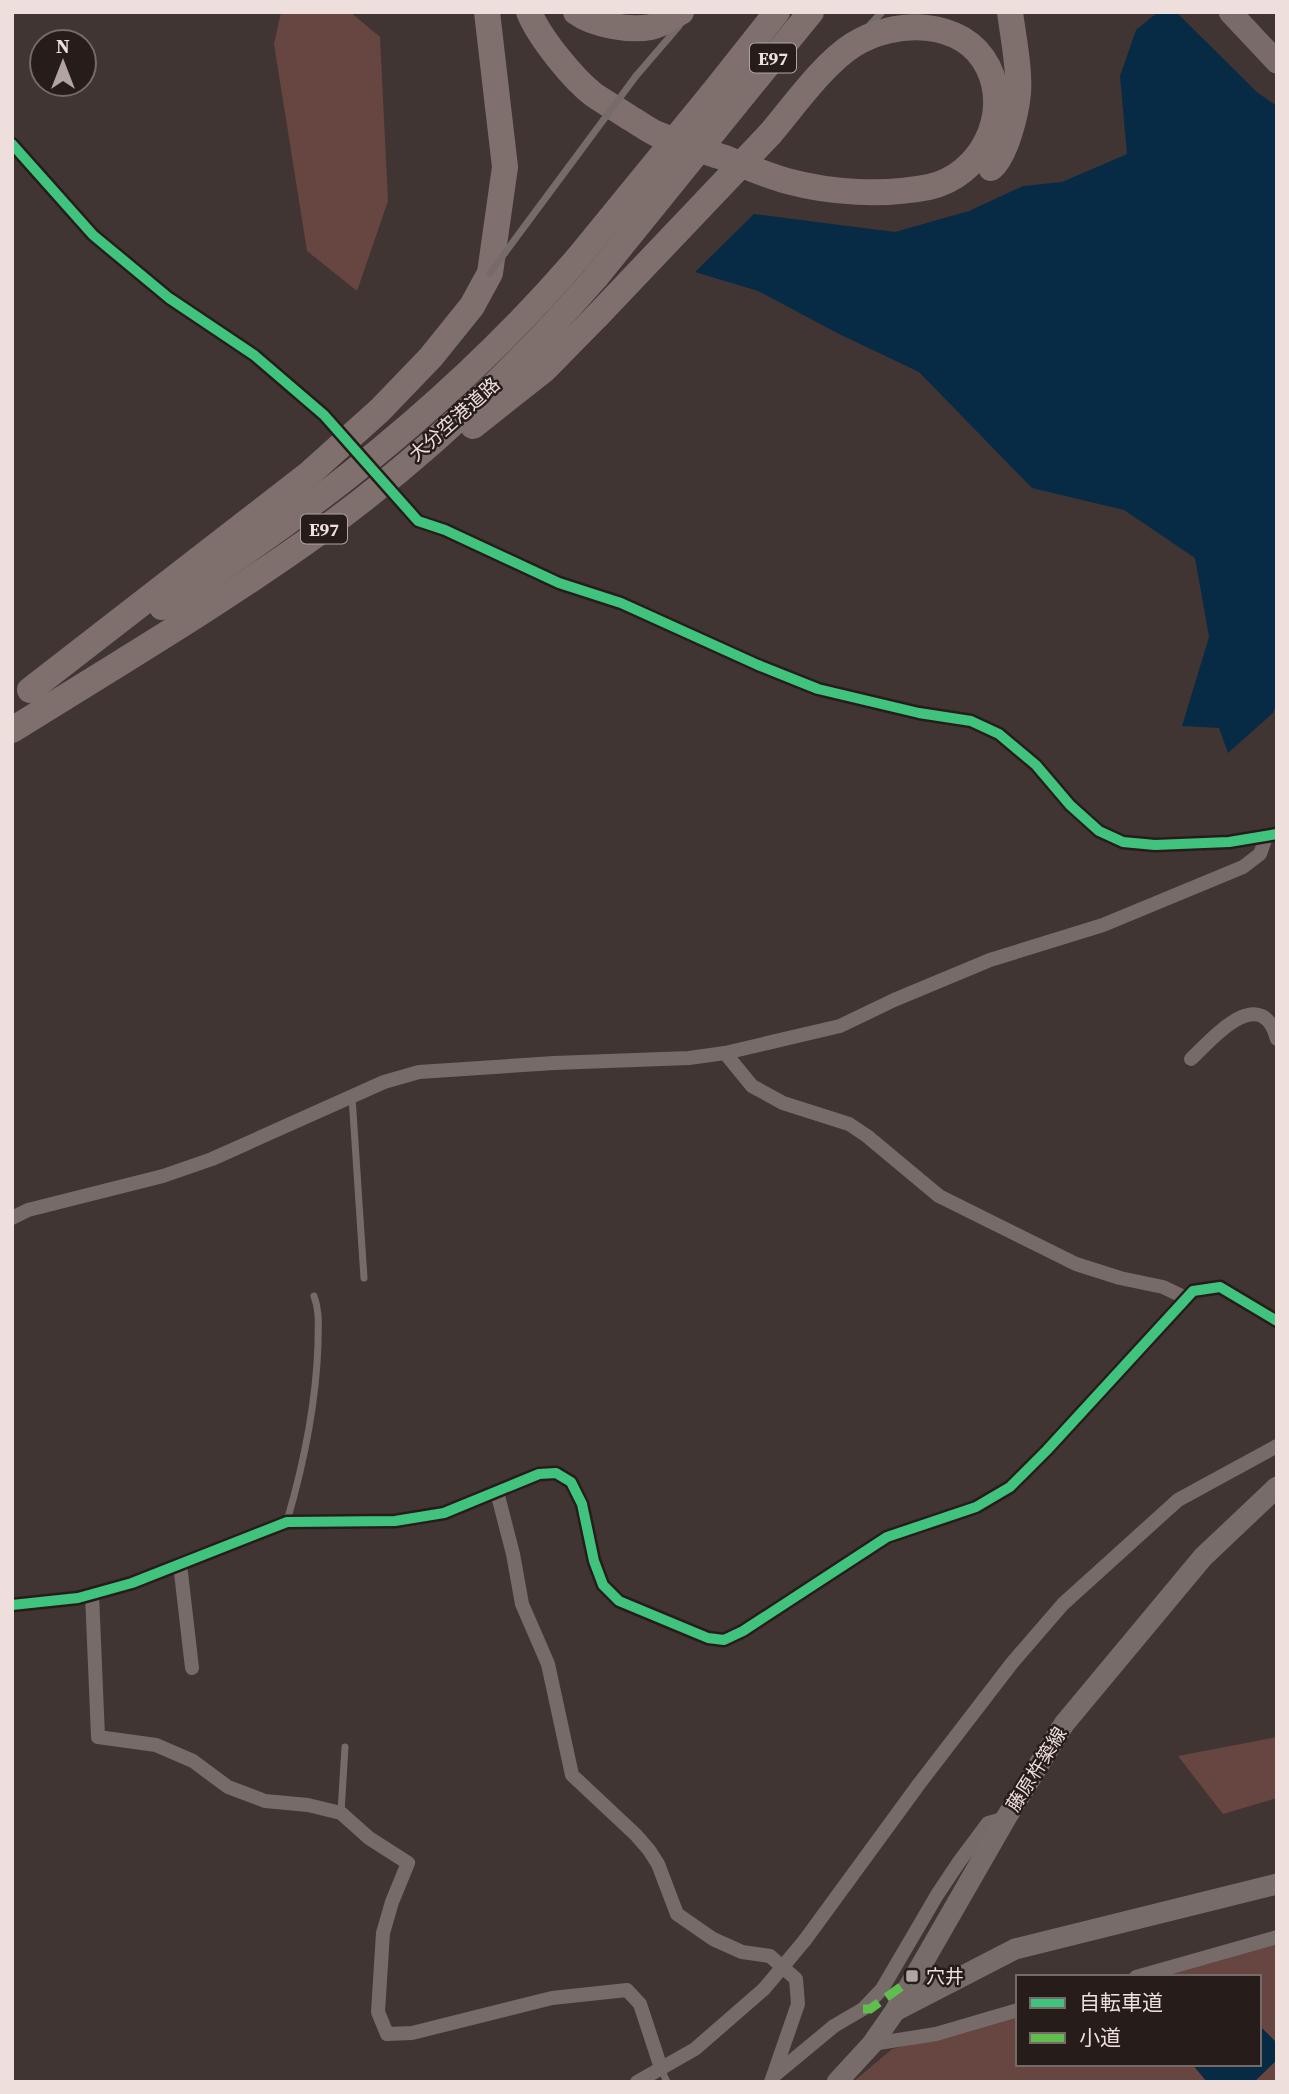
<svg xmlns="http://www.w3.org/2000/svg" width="1289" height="2094" font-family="'Source Serif 4','Noto Sans JP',serif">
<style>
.green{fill:#674540}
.water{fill:#082b45}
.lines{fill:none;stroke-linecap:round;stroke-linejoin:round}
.lane{stroke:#766b69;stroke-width:7}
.street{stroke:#766b69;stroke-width:14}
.secondary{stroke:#786c6a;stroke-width:21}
.primary{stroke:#786b69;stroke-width:23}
.highway{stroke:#7f706e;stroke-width:26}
.lane-bridge{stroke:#766b69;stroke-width:7}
.street-bridge{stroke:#766b69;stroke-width:14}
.highway-bridge{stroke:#7f706e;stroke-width:26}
.quiet{stroke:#5fbe4e;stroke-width:9;stroke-dasharray:18 9;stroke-linecap:butt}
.cycleway-casing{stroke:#261c1a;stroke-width:15}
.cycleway{stroke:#40c37c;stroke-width:10}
.poi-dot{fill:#b1a4a1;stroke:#261c1a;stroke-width:2.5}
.labels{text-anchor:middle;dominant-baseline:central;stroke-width:5;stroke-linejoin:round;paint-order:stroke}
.shield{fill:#261c1a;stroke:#b2a4a2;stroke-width:2}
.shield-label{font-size:18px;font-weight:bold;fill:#eedfdc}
.street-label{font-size:19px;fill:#eedfdc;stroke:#261c1a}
.poi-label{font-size:19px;fill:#eedfdc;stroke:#261c1a;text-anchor:start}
</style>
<rect width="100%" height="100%" fill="#413533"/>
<g class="green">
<polygon points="281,12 350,12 380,37 388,201 357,291 307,251 274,44"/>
<polygon points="1277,1737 1277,1798 1223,1814 1178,1756"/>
<polygon points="1277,1942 1277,2082 853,2082 892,2049 1018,2016 1018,2064 1259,2064 1259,1977 1159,1977"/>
</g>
<g class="water">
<polygon points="1158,12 1176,12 1258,93 1277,106 1277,703 1273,713 1228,753 1219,728 1182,726 1209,637 1195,558 1124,510 1032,488 919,372 839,334 758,291 695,272 754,214 895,232 969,211 1023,186 1062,182 1127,154 1120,76 1136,30"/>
<polygon points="1259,2025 1277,2043 1277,2060 1254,2082 1207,2082 1192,2064 1259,2064"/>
</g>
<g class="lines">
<g class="lane">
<polyline points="868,27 882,12"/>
<polyline points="636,76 679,26"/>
<polyline points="352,1097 364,1278"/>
<path d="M287 1521C304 1463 316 1405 318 1344 318 1327 320 1312 314 1296"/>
<polyline points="341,1812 345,1747"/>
<polyline points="661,2069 667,2082"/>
</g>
<g class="street">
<polyline points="12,144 93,235 169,298 254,355 324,415"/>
<polyline points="418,521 445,530 559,583 621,603 758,665 818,689 919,713 971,721 999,734 1036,765 1070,805 1099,831 1123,842 1155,845 1229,842 1277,834"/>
<polyline points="725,1053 752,1086 783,1103 849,1124 867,1136 939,1196 1076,1264 1120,1278 1163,1287 1186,1298"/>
<path d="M1191 1059C1213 1038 1261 982 1277 1039"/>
<polyline points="12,1218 28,1210 163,1176 212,1159 384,1082 419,1072 554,1063 689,1058 725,1053 840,1026 894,1000 990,960 1103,925 1243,867 1260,854 1266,837"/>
<polyline points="497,1492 513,1554 522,1604 548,1664 572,1775 636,1835 649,1850 658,1864 677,1914 713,1939 742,1952 770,1956 796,1979 798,2004 771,2082"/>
<polyline points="180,1564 192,1668"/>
<polyline points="92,1594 98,1737 156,1745 193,1761 228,1787 265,1801 308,1805 341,1813 369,1838 408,1863 392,1902 383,1933 378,2012 387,2034 412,2033 552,1998 627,1990 640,2004 661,2068"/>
<polyline points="12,1605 78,1598 132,1583 287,1522 395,1521 444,1513 539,1474 556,1473 571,1482 582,1504 594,1561 603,1585 619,1601 708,1638 724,1640 743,1631 887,1537 976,1507 1010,1487 1047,1450 1193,1291 1220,1287 1277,1321"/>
<polyline points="805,1940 919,1784 1012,1663 1063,1604 1178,1500 1277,1446"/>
<polyline points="1136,1977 1277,1937"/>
<polyline points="872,2044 936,2034 1018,2010"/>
<polyline points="776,2074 834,2026 863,2009 882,1989 937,1895 959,1862 988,1823 1006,1818"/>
<polyline points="637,2082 695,2049 764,1989"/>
</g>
<g class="secondary">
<polyline points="895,2011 1015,1949 1277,1884"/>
<polyline points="837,2082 872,2044 895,2011 1006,1818 1064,1724 1203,1557 1277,1487"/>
</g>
<polyline class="primary" points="1230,12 1277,62"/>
<g class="highway">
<path d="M529 12C539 37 573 79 594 95 606 103 618 110 630 118 639 123 648 130 657 134 678 143 701 150 722 157 743 165 765 175 787 181 831 193 884 196 929 187 980 176 1012 116 988 67 963 18 894 19 853 45 823 64 793 107 770 134"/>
<path d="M576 12C593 25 630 31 651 27 661 25 672 17 681 12"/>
<polyline points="712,94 777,12"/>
<polyline points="735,105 811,12"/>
<path d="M991 168C1006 155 1016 114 1018 93 1020 70 1013 36 1010 12"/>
<polyline points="473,426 545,369 597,316"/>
<path d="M162 607C316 510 459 396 578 258"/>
<polyline points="30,690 310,473 380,410 431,357 472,306 490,273 505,167 487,12"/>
<path d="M12 730C116 665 221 603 320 532 421 459 514 371 596 277"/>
</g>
<polyline class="lane-bridge" points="490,273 636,76"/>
<g class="street-bridge">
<polyline points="324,415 418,521"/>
<polyline points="764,1989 805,1940"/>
</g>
<g class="highway-bridge">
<polyline points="578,258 712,94"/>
<polyline points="596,277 735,105"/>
<polyline points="597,316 770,134"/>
</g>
<polyline class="quiet" points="863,2009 870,2009 912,1979"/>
<g class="cycleway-casing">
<g id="cycleway">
<polyline points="12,144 93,235 169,298 254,355 324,415 418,521 445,530 559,583 621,603 758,665 818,689 919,713 971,721 999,734 1036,765 1070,805 1099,831 1123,842 1155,845 1229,842 1277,834"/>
<polyline points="12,1605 78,1598 132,1583 287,1522 395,1521 444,1513 539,1474 556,1473 571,1482 582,1504 594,1561 603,1585 619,1601 708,1638 724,1640 743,1631 887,1537 976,1507 1010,1487 1047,1450 1193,1291 1220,1287 1277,1321"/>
</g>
</g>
<use href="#cycleway" class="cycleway"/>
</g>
<rect class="poi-dot" x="905" y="1969" width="14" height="14" rx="3.5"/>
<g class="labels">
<g class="shield">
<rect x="750" y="43.5" width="46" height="29" rx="5"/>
<rect x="301" y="514.5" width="46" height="29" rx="5"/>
</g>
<g class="shield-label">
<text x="773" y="58">E97</text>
<text x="324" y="529">E97</text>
</g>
<g class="street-label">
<text transform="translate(454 419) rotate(-42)">大分空港道路</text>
<text transform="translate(1036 1769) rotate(-58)">藤原杵築線</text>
</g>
<g class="poi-label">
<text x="926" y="1976">穴井</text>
</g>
</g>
<rect width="1289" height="2094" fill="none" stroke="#eedfdc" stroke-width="28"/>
<rect x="1016" y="1975" width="245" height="91" fill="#261c1a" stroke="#766a68" stroke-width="2"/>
<rect x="1030" y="1998" width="35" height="10" fill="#40c37c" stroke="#766a68" stroke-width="2"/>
<text x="1079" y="2010" font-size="21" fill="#eedfdc">自転車道</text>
<rect x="1030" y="2033" width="35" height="10" fill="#5fbe4e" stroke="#766a68" stroke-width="2"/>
<text x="1079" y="2045" font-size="21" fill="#eedfdc">小道</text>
<g transform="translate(63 63)"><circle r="33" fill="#261c1a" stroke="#766a68" stroke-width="2"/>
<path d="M0-5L12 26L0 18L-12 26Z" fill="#b1a4a1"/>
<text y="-10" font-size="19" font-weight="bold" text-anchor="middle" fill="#eedfdc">N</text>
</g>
</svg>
